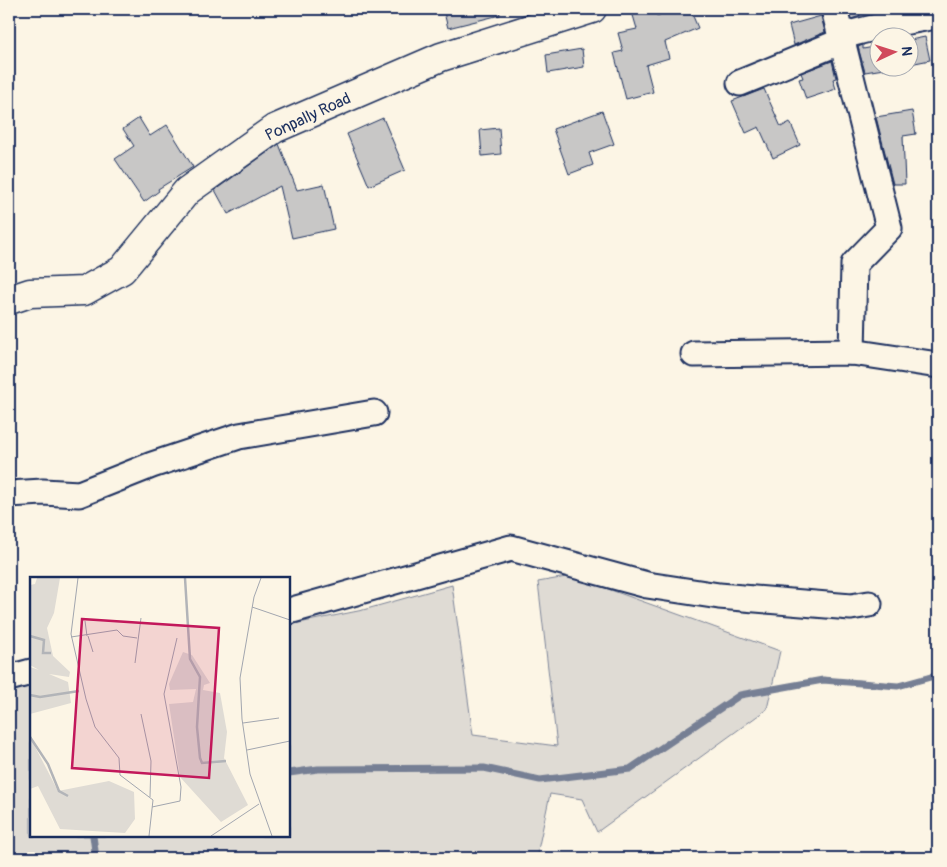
<svg xmlns="http://www.w3.org/2000/svg" width="947" height="867" font-family="Pangolin,sans-serif">
<style>
.green{fill:#dfdbd4;stroke:#7d8599}
.lines{fill:none;stroke-linecap:round;stroke-linejoin:round}
.stream{stroke:#767f94;stroke-width:7}
.building{fill:#c8c7c6;stroke:#1b2f5e}
.minor-casing{stroke:#1b2f5e;stroke-width:29}
.secondary-casing{stroke:#1b2f5e;stroke-width:31}
.minor{stroke:#fcf5e5;stroke-width:25}
.secondary{stroke:#fcf5e5;stroke-width:28}
.labels{text-anchor:middle;dominant-baseline:central;stroke-width:4;stroke-linejoin:round;paint-order:stroke}
.street-label{font-size:16px;fill:#1b2f5e;stroke:#fcf5e5}
.inset-river{fill:none;stroke:#b2b4b8;stroke-width:2.5}
.inset-road{fill:none;stroke:#a2a6af;stroke-width:1}
.view{fill:#c2185b;fill-opacity:0.15;stroke:#c2185b;stroke-width:2.5}
.inset-edge{fill:none;stroke:#1b2f5e;stroke-width:2.5}
</style>
<rect width="100%" height="100%" fill="#fcf5e5"/>
<filter id="ink" filterUnits="userSpaceOnUse"><feTurbulence type="fractalNoise" baseFrequency=".02" numOctaves="2"/><feDisplacementMap in="SourceGraphic" scale="10" xChannelSelector="R" yChannelSelector="G"/><feConvolveMatrix kernelMatrix="1 2 1 2 8 2 1 2 1" color-interpolation-filters="sRGB"/></filter>
<g filter="url(#ink)">
<polygon class="green" points="572,576 780,651 767,709 597,832 582,799 550,794 538,850 539,858 9,858 9,684 31,679 31,836 289,836 289,625 363,610 452,585 473,735 557,746 538,582"/>
<g class="lines">
<g class="stream">
<polyline points="289,773 318,769 484,768 540,780 630,769 740,695 823,680 898,686 938,675"/>
<polyline points="93,836 96,858"/>
</g>
</g>
<g class="building">
<polygon points="443,9 499,9 500,15 448,28"/>
<polygon points="644,9 655,9 657,16 673,9 690,9 698,28 665,42 669,58 646,65 653,92 626,99 614,53 623,51 618,33 637,29 632,12"/>
<polygon points="849,9 859,9 860,16 851,19"/>
<polygon points="821,16 825,32 794,45 789,25"/>
<polygon points="925,37 930,60 910,64 910,40"/>
<polygon points="863,45 863,49 880,46 880,68 890,68 865,72 858,47"/>
<polygon points="582,49 584,67 548,73 546,55"/>
<polygon points="832,61 836,78 833,79 836,89 806,99 799,79 803,78 801,73"/>
<polygon points="764,89 781,127 790,122 800,145 773,158 759,127 746,133 732,101"/>
<polygon points="602,111 614,144 589,153 593,165 569,174 553,129"/>
<polygon points="912,111 916,134 903,136 905,184 893,184 876,117"/>
<polygon points="139,118 150,136 167,125 193,167 158,189 159,191 144,202 115,159 134,146 123,129"/>
<polygon points="383,118 405,170 369,186 347,134"/>
<polygon points="499,128 501,154 482,156 480,130"/>
<polygon points="279,144 297,190 324,184 334,229 292,238 280,186 228,214 215,190"/>
</g>
<g class="lines">
<g class="minor-casing">
<g id="minor">
<polyline points="834,9 889,228 854,264 852,352"/>
<polyline points="841,36 881,26 936,16"/>
<polyline points="740,83 842,41"/>
<polyline points="694,354 852,352 938,365"/>
<polyline points="9,494 43,492 79,494 152,465 239,436 374,413"/>
<polyline points="289,611 511,548 647,585 719,596 851,607 869,604"/>
<polyline points="9,678 31,672"/>
</g>
</g>
<g class="secondary-casing">
<polyline id="secondary" points="9,300 30,293 84,291 122,270 187,191 274,129 441,57 592,9"/>
</g>
<use href="#minor" class="minor"/>
<use href="#secondary" class="secondary"/>
</g>
</g>
<g class="labels">
<g class="street-label">
<text transform="translate(308 117) rotate(-25)">Ponpally Road</text>
</g>
</g>
<g transform="translate(30 577)">
<rect width="260" height="260" fill="#fcf5e5"/>
<path d="M7 1H30L24 36 17 51 23 79 40 95 39 100 19 97 38 105 41 126 0 137V90L9 93 0 88V8L5 7ZM153 75 162 78 180 106 174 108 173 113 190 116 197 155 194 181 218 228 191 245 150 200 139 127 163 125 166 112 140 113 139 107ZM0 160 28 214 79 204 104 215 105 242 95 256 30 252 8 209 0 212Z" fill="#dfdbd4"/>
<path class="inset-river" d="M155 1 160 82 170 100 167 150 170 181 172 186 196 184M0 59 14 63 13 76H21M0 118 10 120 49 114M0 160 18 187 29 214 38 219"/>
<path class="inset-road" d="M48 1 41 57 56 122 65 150 89 181 90 198 123 223 119 259M231 1 224 20 210 101 212 142 220 197 242 259M222 30 260 43M55 44 57 59M58 59 63 75M41 60 87 53 93 59 107 61M105 86 111 41M111 137 121 184 120 220M213 146 249 141M217 173 260 164M122 230 150 224 151 210 134 117 147 61M181 259 229 227"/>
<path class="view" d="M52 42 189 51 179 201 42 191Z"/>
<rect width="260" height="260" class="inset-edge"/>
</g>
<rect width="947" height="867" fill="none" stroke="#fcf5e5" stroke-width="30"/>
<rect x="15" y="15" width="917" height="837" fill="none" stroke="#1b2f5e" stroke-width="2" filter="url(#ink)"/>
<g transform="translate(894 52) rotate(86)"><circle r="24" fill="#fcf5e5" stroke="#a2a6af"/>
<path d="M0-4L9 19L0 12L-9 19Z" fill="#d1495b"/>
<text y="-8" font-size="14" font-weight="bold" text-anchor="middle" fill="#1b2f5e">N</text>
</g>
</svg>
